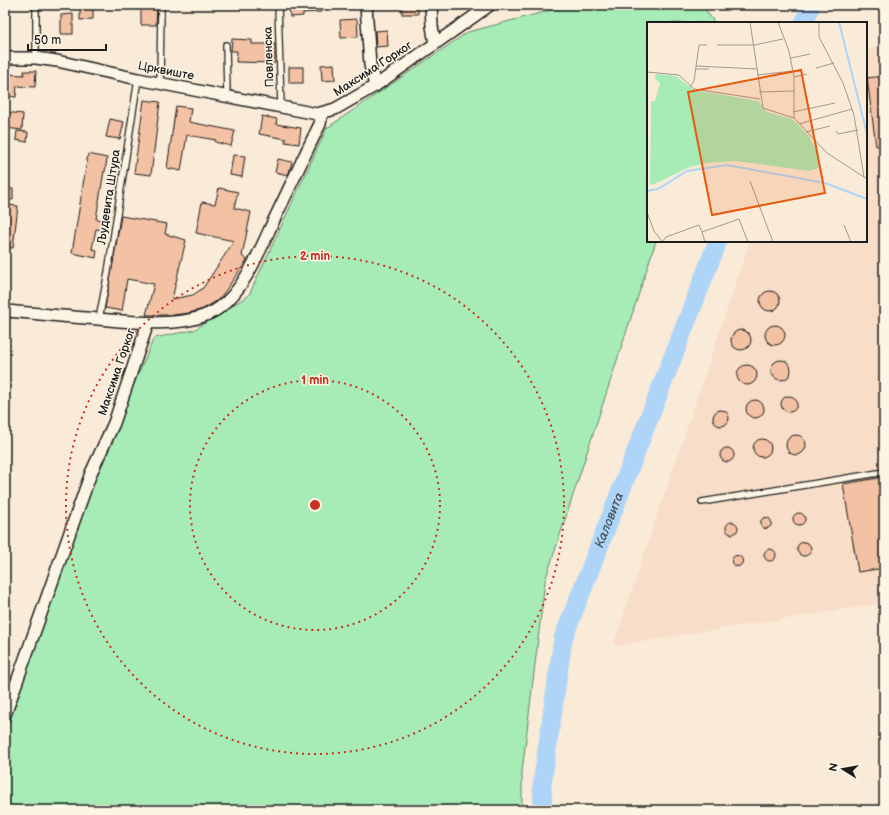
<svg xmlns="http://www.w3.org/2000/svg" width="889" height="815" font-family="'Balsamiq Sans',sans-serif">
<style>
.built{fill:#f8dec8}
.green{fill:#a7ecb7;stroke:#62846a}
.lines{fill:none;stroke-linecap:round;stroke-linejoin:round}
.river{stroke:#aed5f8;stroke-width:19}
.building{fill:#f3c1a3;stroke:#1c1c1c}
.lane-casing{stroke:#1c1c1c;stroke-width:8}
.street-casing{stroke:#1c1c1c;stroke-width:14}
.lane{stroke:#fcf5e5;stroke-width:5.5}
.street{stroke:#fcf5e5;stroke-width:11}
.ring{fill:none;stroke:#c8321e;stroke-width:2;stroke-dasharray:2 4}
.labels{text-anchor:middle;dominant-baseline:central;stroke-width:3;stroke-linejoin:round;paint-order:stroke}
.street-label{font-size:12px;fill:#1c1c1c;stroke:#fcf5e5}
.water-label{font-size:13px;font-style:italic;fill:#48545e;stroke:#fcf5e5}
.inset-river{fill:none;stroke:#aed5f8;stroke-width:2}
.inset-road{fill:none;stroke:#a1988d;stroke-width:1}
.view{fill:#e8590c;fill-opacity:0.15;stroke:#e8590c;stroke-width:2}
.inset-edge{fill:none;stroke:#1c1c1c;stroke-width:2}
.centre{fill:#c8321e;stroke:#fcf5e5;stroke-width:2}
.ring-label{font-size:12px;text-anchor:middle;font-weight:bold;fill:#c8321e;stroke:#fcf5e5;stroke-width:3;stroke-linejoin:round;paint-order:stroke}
</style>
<rect width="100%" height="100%" fill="#faebd8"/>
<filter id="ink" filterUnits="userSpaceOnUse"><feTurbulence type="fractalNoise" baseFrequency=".025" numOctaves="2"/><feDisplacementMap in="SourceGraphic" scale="8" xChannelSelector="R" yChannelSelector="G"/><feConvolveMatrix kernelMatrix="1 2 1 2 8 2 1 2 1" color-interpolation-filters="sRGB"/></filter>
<g filter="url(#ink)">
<polygon class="built" points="884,45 884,603 613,646 750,241 866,241 866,49"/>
<polygon class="green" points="571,5 702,5 715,23 648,23 648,241 656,241 545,581 522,772 522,810 5,810 5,734 90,486 154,338 194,330 249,295 327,128 468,32"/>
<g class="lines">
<g class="river">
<polyline points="804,23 811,5"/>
<path id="s1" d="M543 810 542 785 563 639 718 241"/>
</g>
</g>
<g class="building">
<polygon points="80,5 93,5 93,19 80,20"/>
<polygon points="289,5 321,5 321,12 303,13 303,16 290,17"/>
<rect x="402" y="5" width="16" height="9"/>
<polygon points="141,6 157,6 156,25 141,25"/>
<polygon points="73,14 73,34 61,34 61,15"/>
<polygon points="357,19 358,37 341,38 340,20"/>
<polygon points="387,30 388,46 376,47 375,31"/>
<polygon points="232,39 252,40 252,44 275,44 275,63 236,62 237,51 231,51"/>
<polygon points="334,64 335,80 322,81 321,65"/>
<rect x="289" y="67" width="14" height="16"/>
<polygon points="24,71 36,71 35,87 17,86 16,97 5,96 5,74 24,75"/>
<polygon points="884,76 884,145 876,146 867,78"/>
<polygon points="144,100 160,102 151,175 134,173"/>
<polygon points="176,106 191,108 189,122 235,131 231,146 215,142 216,140 187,135 181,171 167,168"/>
<polygon points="5,112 23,114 22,130 5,128"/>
<polygon points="262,116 277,119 276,124 301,128 299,144 285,142 286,139 259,134"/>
<polygon points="110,119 124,122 120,139 106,137"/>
<polygon points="17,131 28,132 27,142 16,140"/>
<polygon points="88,154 107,158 105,172 104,171 96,219 103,220 101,230 96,229 92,249 97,250 96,258 72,253"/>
<polygon points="233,155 245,156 242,177 230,175"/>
<polygon points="278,159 292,162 288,175 275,172"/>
<polygon points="5,188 13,189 13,200 5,199"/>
<polygon points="219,188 238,192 234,208 251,212 242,256 247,260 221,297 215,302 203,309 189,313 173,315 146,315 154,284 127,279 122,311 105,308 121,216 167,224 165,234 186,240 172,299 193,295 203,288 234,241 196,233 202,202 215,204"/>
<polygon points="6,205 18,206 13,248 5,247"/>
<circle cx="770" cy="301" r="10"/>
<circle cx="775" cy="335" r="10"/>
<circle cx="741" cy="340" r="10"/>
<circle cx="781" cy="370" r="10"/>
<circle cx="747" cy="375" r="10"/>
<circle cx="789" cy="404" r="8"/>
<circle cx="755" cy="409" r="9"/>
<circle cx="721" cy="418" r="8"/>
<circle cx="796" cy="445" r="10"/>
<circle cx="762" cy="448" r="9"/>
<circle cx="727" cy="455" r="7"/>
<polygon points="884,477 884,568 858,572 843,484"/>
<circle cx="799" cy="519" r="6"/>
<circle cx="766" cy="523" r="5.5"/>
<circle cx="732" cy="528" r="6"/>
<circle cx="804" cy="549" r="7"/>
<circle cx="770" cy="555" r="6"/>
<circle cx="737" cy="561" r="5.5"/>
</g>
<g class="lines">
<g class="lane-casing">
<g id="lane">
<polyline points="278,5 281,107"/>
<polyline points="226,45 227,96"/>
<polyline points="36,58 36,5"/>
<polyline points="160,83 161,5"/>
<polyline points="99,319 108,272 138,79"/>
<polyline points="702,502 884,472"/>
</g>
</g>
<g class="street-casing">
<g id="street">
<polyline points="366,5 370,65 375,86"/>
<polyline points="431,5 432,26 435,44"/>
<polyline points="5,58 36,58 57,61 138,79 317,114 335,109 375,86 490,5"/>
<path d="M5 311C32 313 59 316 86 318 125 321 187 331 219 308 244 291 261 248 273 222 289 189 304 156 320 124L322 113"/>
<polyline points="5,715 91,473 114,423 148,323"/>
</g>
</g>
<use href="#lane" class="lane"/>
<use href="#street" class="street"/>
</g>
</g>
<g class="ring">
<circle cx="315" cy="505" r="125"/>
<circle cx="315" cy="505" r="249"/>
</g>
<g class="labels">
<g class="street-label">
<text transform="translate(269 57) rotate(-92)">Повленска</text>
<text transform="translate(373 69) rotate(-33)">Максима Горког</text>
<text transform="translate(166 71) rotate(11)">Црквиште</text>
<text transform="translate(109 197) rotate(-81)">Људевита Штура</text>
<text transform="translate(117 372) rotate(-71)">Максима Горког</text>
</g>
<g class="water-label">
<text stroke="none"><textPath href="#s1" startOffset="300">Каловита</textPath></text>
</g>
</g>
<g transform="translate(647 22)">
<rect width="220" height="220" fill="#faebd8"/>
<path d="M9 52 29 54 47 68 111 79 120 90 145 97 162 114 171 132 173 145 163 149 88 139 61 141 43 145 5 163 3 161 4 79H8L13 61 8 57Z" fill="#a7ecb7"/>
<path class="inset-river" d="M192 0 220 112M0 169 11 167 40 149 80 143 178 161 220 177"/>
<path class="inset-road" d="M103 0 116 86 147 96 180 131 220 157M131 0 142 29 147 55V96M172 0V15L196 61 207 93 217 155M70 23H107M107 23 136 17M144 36 163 32M49 44 110 47M169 46 187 41M49 47H62M0 50 32 53 47 67 113 77M110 53 146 49M147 55 160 52M43 65 47 59 52 23H60M112 70 147 69M146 90 188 81M152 102 205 87M189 109 191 112 211 108M159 110 183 104M103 159 126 220M0 190 7 209 15 219M197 203 204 220M15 220 19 215 52 203 55 210M58 220 55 210 92 197 101 220"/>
<path class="view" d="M154 48 178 171 65 193 41 70Z"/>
<rect width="220" height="220" class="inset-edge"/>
</g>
<circle cx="315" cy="505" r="6" class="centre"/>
<g class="ring-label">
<text x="315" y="260">2 min</text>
<text x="315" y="384">1 min</text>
</g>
<rect width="889" height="815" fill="none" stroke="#fcf5e5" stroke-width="20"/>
<rect x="10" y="10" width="869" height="795" fill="none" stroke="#1c1c1c" stroke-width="1.5" filter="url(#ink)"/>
<g transform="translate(843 769) rotate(281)" stroke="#fcf5e5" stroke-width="3" paint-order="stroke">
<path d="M0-3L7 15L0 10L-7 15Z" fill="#1c1c1c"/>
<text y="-6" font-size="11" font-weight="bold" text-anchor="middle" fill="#1c1c1c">N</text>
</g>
<path d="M28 44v6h78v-6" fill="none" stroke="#1c1c1c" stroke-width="2"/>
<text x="34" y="44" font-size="12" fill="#1c1c1c" stroke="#fcf5e5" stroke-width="3" paint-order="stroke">50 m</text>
</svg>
